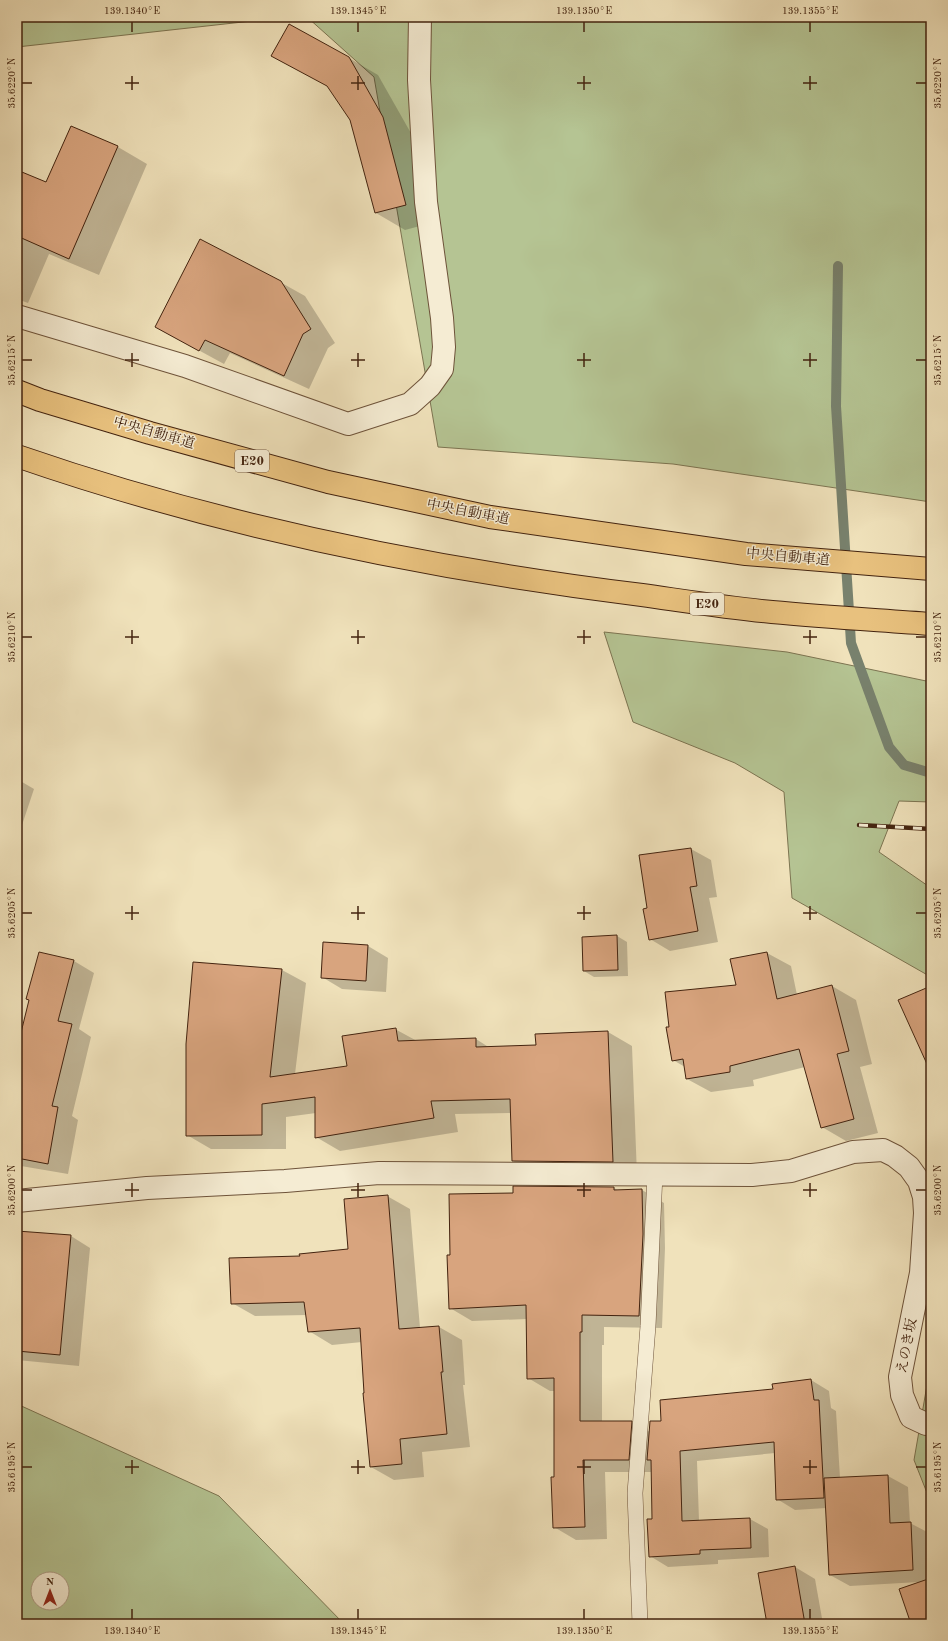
<svg xmlns="http://www.w3.org/2000/svg" width="948" height="1641" font-family="'Old Standard TT','Noto Serif JP',serif">
<style>
.green{fill:#b5c493;stroke:#7c7451;fill-rule:evenodd}
.shadow{fill:#0003}
.lines{fill:none;stroke-linecap:round;stroke-linejoin:round}
.stream{stroke:#78816d;stroke-width:10}
.building{fill:#d8a47e;stroke:#43230f}
.lane-casing{stroke:#6e533a;stroke-width:16}
.street-casing{stroke:#6e533a;stroke-width:24}
.highway-casing{stroke:#43230f;stroke-width:24}
.lane{stroke:#f5ecd3;stroke-width:15}
.street{stroke:#f5ecd3;stroke-width:22}
.highway{stroke:#e8c17e;stroke-width:22}
.rail-casing{stroke:#43230f;stroke-width:4.5}
.rail{stroke:#f5ecd3;stroke-width:3;stroke-dasharray:9;stroke-linecap:butt}
.ticks{fill:none;stroke:#43230f;stroke-width:1.5}
.labels{text-anchor:middle;dominant-baseline:central;stroke-width:3;stroke-linejoin:round;paint-order:stroke}
.shield{fill:#f5ecd3;stroke:#785f4a;stroke-width:1}
.shield-label{font-size:13px;font-weight:bold;fill:#43230f}
.street-label{font-size:14px;fill:#43230f;stroke:#f5ecd3}
.neatline{fill:none;stroke:#43230f;stroke-width:1.5}
.ticks-label{font-size:10px;text-anchor:middle;fill:#43230f}
</style>
<rect width="100%" height="100%" fill="#f0e2bb"/>
<filter id="stains"><feTurbulence type="fractalNoise" baseFrequency=".005" numOctaves="4"/><feColorMatrix values="0 0 0 0 .2 0 0 0 0 .09 0 0 0 0 .02 0 0 0 .5 -.17"/></filter>
<radialGradient id="worn" r=".72"><stop offset=".6" stop-color="#630" stop-opacity="0"/><stop offset="1" stop-color="#630" stop-opacity=".3"/></radialGradient>
<g class="green">
<polygon points="17,17 288,17 17,47"/>
<polygon points="307,17 931,17 931,502 673,464 438,447 374,77"/>
<polygon points="604,632 787,652 931,682 931,802 899,801 879,852 931,888 931,977 792,898 784,792 735,763 633,722"/>
<polygon points="931,1362 931,1503 914,1460"/>
<path d="M17 1404 219 1496 344 1624H17ZM38 1579H62V1603H38Z"/>
</g>
<g class="shadow">
<polygon points="273,56 349,58 378,75 412,135 435,222 405,230 376,213 350,120 329,87"/>
<polygon points="71,127 118,147 147,164 99,275 49,254 28,303 17,299 17,171 46,184"/>
<polygon points="280,282 305,296 335,343 328,348 309,389 230,353 224,364 156,327"/>
<polygon points="17,779 34,789 17,840"/>
<polygon points="691,849 711,860 717,897 709,898 718,942 670,951 650,939 648,909"/>
<polygon points="617,936 627,942 628,976 594,977 584,971"/>
<polygon points="368,946 388,958 386,992 342,989 322,977"/>
<polygon points="767,953 791,966 797,995 832,986 856,1000 872,1064 860,1067 878,1133 846,1141 822,1127 805,1067 753,1080 754,1086 711,1092 687,1079 685,1067 673,1060"/>
<polygon points="74,961 94,973 79,1029 91,1037 72,1116 78,1120 68,1174 21,1166 17,1163 17,1053"/>
<polygon points="194,963 282,970 306,983 295,1074 348,1067 395,1029 417,1041 476,1039 490,1048 537,1046 536,1035 608,1032 632,1046 637,1175 537,1174 513,1161 511,1113 455,1114 458,1132 340,1151 316,1137 316,1113 286,1117 286,1149 211,1149 187,1135"/>
<polygon points="614,1188 619,1191 642,1190 664,1203 665,1248 662,1328 604,1327 604,1345 602,1345 602,1422 631,1422 650,1432 663,1422 811,1380 829,1391 831,1408 836,1411 840,1478 888,1476 908,1487 910,1523 931,1534 931,1624 915,1624 919,1582 850,1586 830,1575 826,1508 795,1510 777,1499 775,1453 697,1461 699,1521 750,1519 768,1529 769,1557 718,1560 718,1564 668,1567 650,1556 653,1520 652,1472 605,1472 607,1539 576,1540 554,1527 555,1391 550,1391 528,1378 527,1319 472,1321 450,1308 451,1256 514,1194"/>
<polygon points="387,1196 410,1209 420,1328 439,1327 462,1340 465,1385 463,1385 470,1447 422,1452 424,1477 394,1480 371,1467 362,1342 332,1345 309,1331 307,1315 255,1316 232,1303 301,1257 349,1250"/>
<polygon points="17,1232 71,1236 90,1248 79,1366 17,1360"/>
<polygon points="795,1567 815,1579 823,1624 768,1624"/>
</g>
<g class="lines">
<polyline class="stream" points="838,266 836,406 851,643 889,747 904,765 931,773"/>
</g>
<g class="building">
<polygon points="289,24 349,57 383,117 406,205 375,213 350,120 327,86 271,56"/>
<polygon points="71,126 118,146 69,259 17,236 17,170 46,182"/>
<polygon points="200,239 281,281 311,329 303,334 284,376 205,340 199,351 155,327"/>
<polygon points="691,848 697,886 690,887 698,931 649,940 643,909 647,908 639,855"/>
<polygon points="617,935 618,970 583,971 582,937"/>
<polygon points="323,942 368,945 366,981 321,978"/>
<polygon points="39,952 74,960 58,1021 72,1024 52,1106 58,1107 48,1164 17,1158 17,1049 29,1000 26,999"/>
<polygon points="767,952 777,999 832,985 849,1051 837,1054 854,1119 821,1128 799,1049 730,1066 730,1072 686,1079 683,1059 672,1061 666,1027 669,1027 665,992 736,985 730,959"/>
<polygon points="193,962 282,969 270,1077 347,1066 342,1036 396,1028 398,1041 476,1038 476,1047 536,1045 535,1034 608,1031 613,1162 512,1161 510,1099 431,1101 434,1118 315,1138 315,1097 262,1104 262,1135 186,1136 186,1044"/>
<polygon points="931,986 931,1073 898,1000"/>
<polygon points="513,1186 614,1187 614,1190 642,1189 643,1234 639,1316 582,1315 582,1332 580,1332 580,1421 632,1421 629,1460 583,1460 585,1527 553,1528 551,1477 554,1477 554,1378 527,1379 526,1305 449,1309 447,1255 450,1255 449,1194 513,1193"/>
<polygon points="388,1195 399,1329 439,1326 443,1372 441,1372 447,1434 400,1439 402,1464 370,1467 363,1393 364,1393 360,1328 308,1332 304,1302 231,1304 229,1258 300,1256 299,1254 348,1249 344,1199"/>
<polygon points="17,1231 71,1235 60,1355 17,1351"/>
<polygon points="811,1379 814,1400 819,1400 824,1498 776,1500 774,1442 680,1451 682,1521 750,1518 751,1548 700,1550 700,1554 649,1557 647,1519 652,1519 651,1460 647,1460 650,1421 661,1421 660,1400 773,1389 772,1384"/>
<polygon points="888,1475 890,1523 911,1522 913,1570 829,1575 824,1478"/>
<polygon points="795,1566 805,1624 767,1624 758,1573"/>
<polygon points="931,1578 931,1624 911,1624 899,1589"/>
</g>
<g class="lines">
<g class="lane-casing">
<polyline id="lane" points="640,1624 635,1493 648,1326 655,1174"/>
</g>
<g class="street-casing">
<g id="street">
<polyline points="17,316 185,366 348,424 410,404 430,386 442,369 444,347 442,318 426,202 419,80 420,17"/>
<polyline points="17,1201 147,1188 285,1181 379,1173 752,1175 791,1171 853,1152 883,1150 895,1156 909,1167 919,1181 924,1197 925,1213 921,1273 900,1377 902,1395 911,1417 926,1424 931,1424"/>
</g>
</g>
<g class="highway-casing">
<g id="highway">
<polyline points="17,391 40,400 150,433 328,482 490,517 746,554 931,569"/>
<path d="M17 456C219 526 431 569 642 595 685 601 729 608 772 612 825 617 878 620 931 624"/>
</g>
</g>
<use href="#lane" class="lane"/>
<use href="#street" class="street"/>
<use href="#highway" class="highway"/>
<g class="rail-casing">
<polyline id="rail" points="859,825 931,829"/>
</g>
<use href="#rail" class="rail"/>
</g>
<path class="ticks" d="M132 22V32M358 22V32M584 22V32M810 22V32M132 76V90M358 76V90M584 76V90M810 76V90M22 83H32M125 83H139M351 83H365M577 83H591M803 83H817M916 83H926M132 353V367M358 353V367M584 353V367M810 353V367M22 360H32M125 360H139M351 360H365M577 360H591M803 360H817M916 360H926M132 630V644M358 630V644M584 630V644M810 630V644M22 637H32M125 637H139M351 637H365M577 637H591M803 637H817M916 637H926M132 906V920M358 906V920M584 906V920M810 906V920M22 913H32M125 913H139M351 913H365M577 913H591M803 913H817M916 913H926M132 1183V1197M358 1183V1197M584 1183V1197M810 1183V1197M22 1190H32M125 1190H139M351 1190H365M577 1190H591M803 1190H817M916 1190H926M132 1460V1474M358 1460V1474M584 1460V1474M810 1460V1474M22 1467H32M125 1467H139M351 1467H365M577 1467H591M803 1467H817M916 1467H926M132 1609V1619M358 1609V1619M584 1609V1619M810 1609V1619"/>
<g class="labels">
<g class="shield">
<rect x="235" y="450" width="34" height="22" rx="3"/>
<rect x="690" y="593" width="34" height="22" rx="3"/>
</g>
<g class="shield-label">
<text x="252" y="461">E20</text>
<text x="707" y="604">E20</text>
</g>
<g class="street-label">
<text transform="translate(154 433) rotate(16)">中央自動車道</text>
<text transform="translate(468 512) rotate(11)">中央自動車道</text>
<text transform="translate(788 557) rotate(5)">中央自動車道</text>
<text transform="translate(907 1346) rotate(-79)">えのき坂</text>
</g>
</g>
<rect width="948" height="1641" fill="none" stroke="#f0e2bb" stroke-width="44"/>
<g transform="translate(50 1591)"><circle r="19" fill="#f5ecd3" stroke="#ae9c85"/>
<path d="M0-3L7 15L0 10L-7 15Z" fill="#8f2418"/>
<text y="-6" font-size="11" font-weight="bold" text-anchor="middle" fill="#43230f">N</text>
</g>
<rect x="22" y="22" width="904" height="1597" class="neatline"/>
<g class="ticks-label">
<text x="132" y="14">139.1340°E</text>
<text x="358" y="14">139.1345°E</text>
<text x="584" y="14">139.1350°E</text>
<text x="810" y="14">139.1355°E</text>
<text transform="translate(11 83) rotate(-90)" y="4">35.6220°N</text>
<text transform="translate(937 83) rotate(-90)" y="4">35.6220°N</text>
<text transform="translate(11 360) rotate(-90)" y="4">35.6215°N</text>
<text transform="translate(937 360) rotate(-90)" y="4">35.6215°N</text>
<text transform="translate(11 637) rotate(-90)" y="4">35.6210°N</text>
<text transform="translate(937 637) rotate(-90)" y="4">35.6210°N</text>
<text transform="translate(11 913) rotate(-90)" y="4">35.6205°N</text>
<text transform="translate(937 913) rotate(-90)" y="4">35.6205°N</text>
<text transform="translate(11 1190) rotate(-90)" y="4">35.6200°N</text>
<text transform="translate(937 1190) rotate(-90)" y="4">35.6200°N</text>
<text transform="translate(11 1467) rotate(-90)" y="4">35.6195°N</text>
<text transform="translate(937 1467) rotate(-90)" y="4">35.6195°N</text>
<text x="132" y="1634">139.1340°E</text>
<text x="358" y="1634">139.1345°E</text>
<text x="584" y="1634">139.1350°E</text>
<text x="810" y="1634">139.1355°E</text>
</g>
<rect width="100%" height="100%" filter="url(#stains)"/>
<rect width="100%" height="100%" fill="url(#worn)"/>
</svg>
